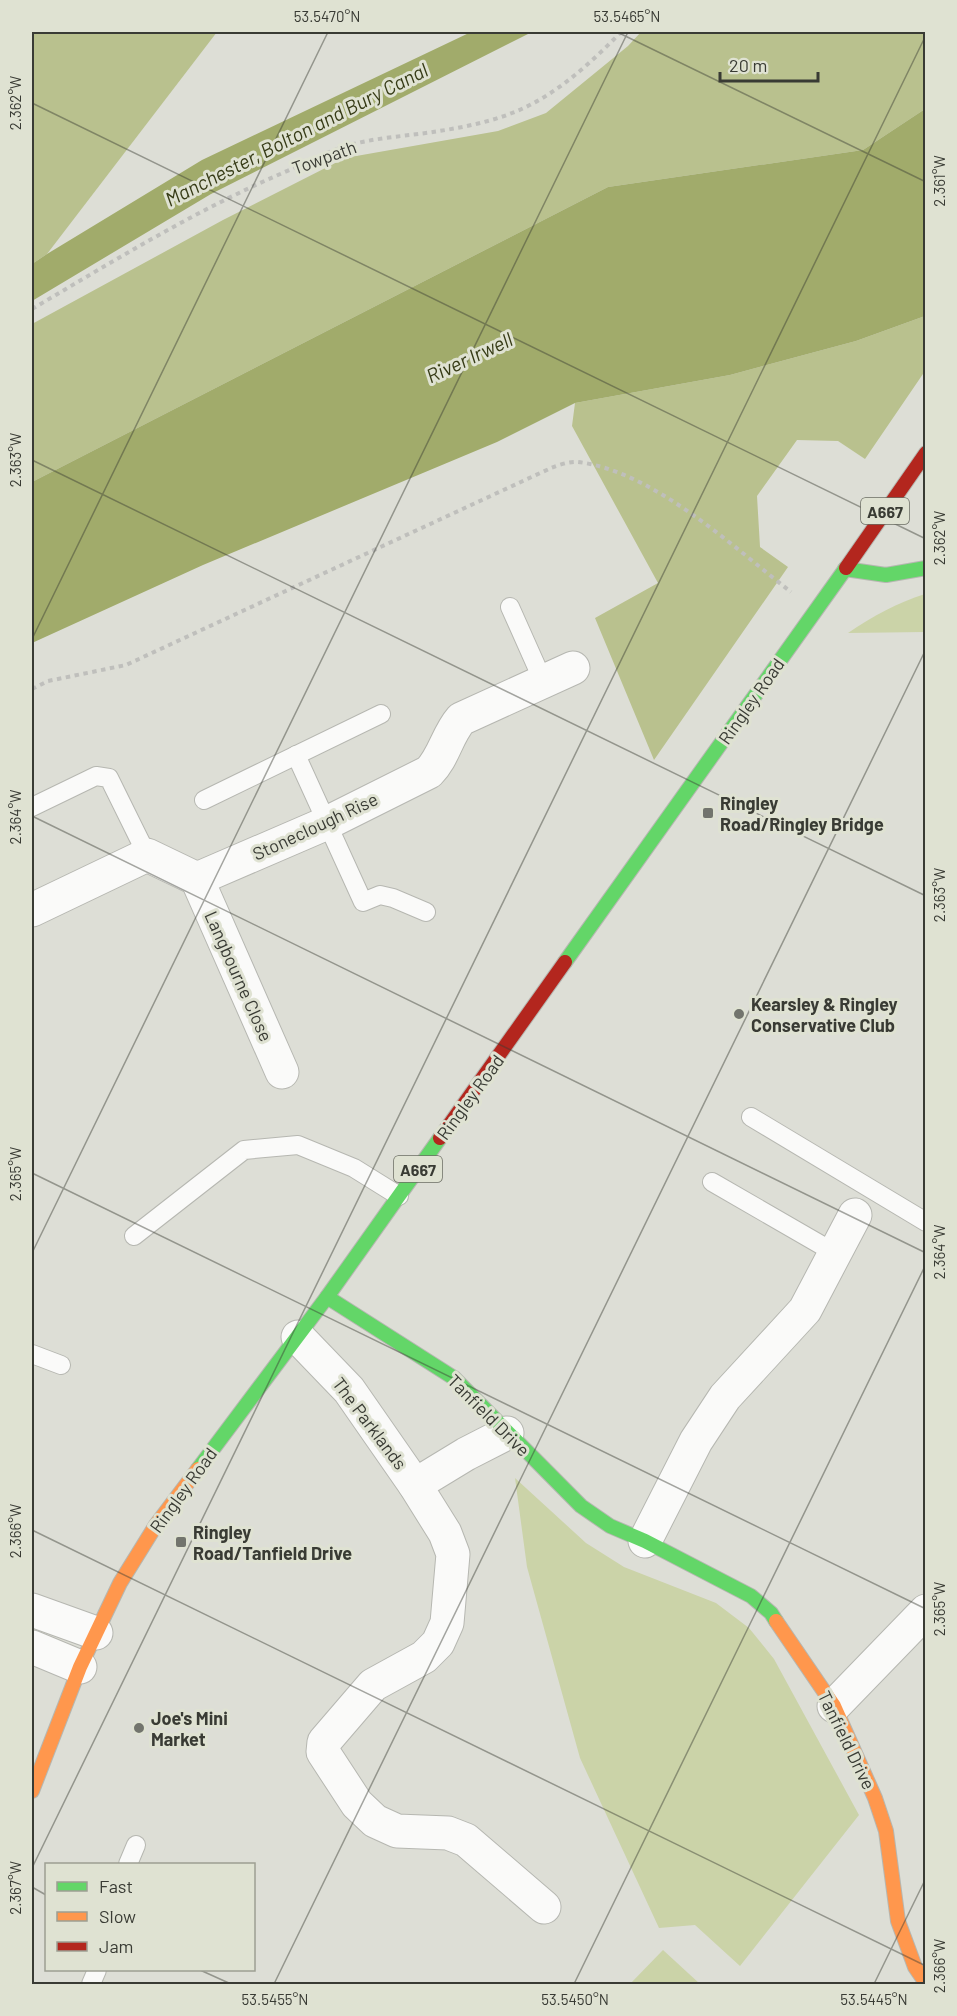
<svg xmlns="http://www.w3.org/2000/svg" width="957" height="2016" font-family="Barlow,sans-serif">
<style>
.green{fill:#cbd3a8}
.forest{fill:#b9c18e}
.water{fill:#a1ab6b}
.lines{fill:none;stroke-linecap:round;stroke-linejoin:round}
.lane-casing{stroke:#b6b7b1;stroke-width:20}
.street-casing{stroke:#b6b7b1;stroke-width:35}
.fast-casing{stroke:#b6b7b1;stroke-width:16}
.slow-casing{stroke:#b6b7b1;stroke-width:16}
.jam-casing{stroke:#b6b7b1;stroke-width:16}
.path{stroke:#bfbfbc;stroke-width:4;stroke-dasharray:4.5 4.5;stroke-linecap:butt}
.lane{stroke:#fafaf9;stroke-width:18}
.street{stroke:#fafaf9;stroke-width:33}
.fast{stroke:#63d668;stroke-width:14}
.slow{stroke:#ff974d;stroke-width:14}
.jam{stroke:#b3261e;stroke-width:14}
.ticks{fill:none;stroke:#393b34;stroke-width:1.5;stroke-opacity:0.45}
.poi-dot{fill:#72746d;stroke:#dfe2d2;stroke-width:2}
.labels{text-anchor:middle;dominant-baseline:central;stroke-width:6;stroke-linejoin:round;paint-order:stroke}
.shield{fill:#dfe2d2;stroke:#6b6d63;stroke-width:1.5}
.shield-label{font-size:16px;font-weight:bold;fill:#393b34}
.street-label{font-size:18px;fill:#393b34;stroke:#dfe2d2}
.poi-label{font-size:18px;font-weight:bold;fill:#393b34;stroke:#dfe2d2;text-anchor:start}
.water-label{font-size:20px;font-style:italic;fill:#363b16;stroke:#dfe2d2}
.neatline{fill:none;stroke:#393b34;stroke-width:2}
.ticks-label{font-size:15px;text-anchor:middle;fill:#393b34}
</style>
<rect width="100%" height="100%" fill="#ddded6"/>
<g class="green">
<path d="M925 594V632L848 633C873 616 897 603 925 594Z"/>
<polygon points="515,1478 586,1543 624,1567 716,1603 749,1628 774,1659 859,1815 740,1966 695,1925 659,1928 580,1758 527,1567"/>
<polygon points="663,1950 700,1984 630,1984"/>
</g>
<g class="forest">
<polygon points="32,32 217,32 47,254 32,264"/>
<polygon points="641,32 925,32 925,109 863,150 608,187 32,482 32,324 223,220 345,158 498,131 546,113 628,46"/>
<polygon points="925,316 925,371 865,459 838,441 797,440 757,496 760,547 788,567 654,760 595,618 658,583 572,426 575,403 730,375 856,341"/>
</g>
<g class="water">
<polygon points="471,32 532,32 211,194 32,301 32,264 47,254 202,160"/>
<polygon points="925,109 925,316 856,341 730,375 575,403 497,442 203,565 32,643 32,482 608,187 863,150"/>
</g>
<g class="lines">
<g class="lane-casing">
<g id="lane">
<polyline points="510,607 543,681"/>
<polyline points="296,755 363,902 380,895 393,898 426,912"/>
<polyline points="204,800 381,714"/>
<polyline points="32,807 96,776 109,778 147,855"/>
<polyline points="751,1117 926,1222"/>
<polyline points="712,1182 835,1253"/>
<polyline points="134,1236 244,1150 298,1145 354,1168 399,1196"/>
<polyline points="32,1354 61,1365"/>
<polyline points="128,1864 136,1845"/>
<polyline points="91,1984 97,1970"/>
</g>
</g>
<g class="street-casing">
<g id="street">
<polyline points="197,879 282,1072"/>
<path d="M32 910 147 855 197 879 327 823 429 772C444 757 447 735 461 719L573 668"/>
<polyline points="298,1337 349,1390 415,1485 445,1533 453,1554 447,1623 438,1643 424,1657 373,1685 324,1742 323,1752 357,1804 375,1821 397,1831 448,1833 466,1840 544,1907"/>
<polyline points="415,1485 466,1454 507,1433"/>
<polyline points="645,1541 696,1441 725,1397 805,1310 855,1215"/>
<polyline points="32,1610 96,1633"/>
<polyline points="32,1647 80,1667"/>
<polyline points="834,1706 926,1611"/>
</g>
</g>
<g class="fast-casing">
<g id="fast">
<polyline points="845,569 886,575 926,568"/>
<polyline points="565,962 846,568"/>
<polyline points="327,1297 454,1378 581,1506 610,1526 645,1541 751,1596 771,1613 776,1621"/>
<polyline points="198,1469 327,1297 440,1138"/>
</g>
</g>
<g class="slow-casing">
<g id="slow">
<polyline points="776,1621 834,1706 875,1798 886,1831 898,1921 915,1967 926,1983"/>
<polyline points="32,1791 80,1667 120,1583 156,1525 198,1469"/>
</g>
</g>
<g class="jam-casing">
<g id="jam">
<polyline points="846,568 926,453"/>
<polyline points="440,1138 565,962"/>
</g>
</g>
<g class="path">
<path d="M32 309C117 259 201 207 292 169 310 161 328 151 347 146 371 138 407 136 433 132 459 128 487 123 512 113 554 97 590 64 621 32"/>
<path d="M32 689 48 681 126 665 551 468C559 465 570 461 578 462 653 471 732 546 791 592"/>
</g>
<use href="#lane" class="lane"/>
<use href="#street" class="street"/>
<use href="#fast" class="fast"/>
<use href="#slow" class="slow"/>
<use href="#jam" class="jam"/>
</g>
<path class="ticks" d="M617 32 926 182M32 103 926 539M32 460 926 896M32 639 328 32M32 816 926 1253M32 1173 926 1609M32 1253 628 32M32 1530 926 1966M32 1868 926 35M32 1887 46 1895M200 1970 231 1984M274 1984 926 649M574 1984 926 1264M874 1984 926 1878"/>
<g class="poi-dot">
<rect x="702" y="807" width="12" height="12" rx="3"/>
<circle cx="739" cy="1014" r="6"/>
<rect x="175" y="1536" width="12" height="12" rx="3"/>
<circle cx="139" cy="1728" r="6"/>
</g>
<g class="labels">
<g class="shield">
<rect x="861" y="498" width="48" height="26" rx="4.5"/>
<rect x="394" y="1156" width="48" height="26" rx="4.5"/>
</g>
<g class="shield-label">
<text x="885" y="511">A667</text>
<text x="418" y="1169">A667</text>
</g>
<g class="street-label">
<text transform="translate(324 157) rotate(-20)">Towpath</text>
<text transform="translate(751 701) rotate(-55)">Ringley Road</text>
<text transform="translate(315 826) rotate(-25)">Stoneclough Rise</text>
<text transform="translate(239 976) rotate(66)">Langbourne Close</text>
<text transform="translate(470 1097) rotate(-54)">Ringley Road</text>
<text transform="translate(489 1415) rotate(45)">Tanfield Drive</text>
<text transform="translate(370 1423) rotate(53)">The Parklands</text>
<text transform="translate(183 1490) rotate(-54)">Ringley Road</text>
<text transform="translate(847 1740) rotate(64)">Tanfield Drive</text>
</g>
<g class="poi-label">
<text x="720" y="803">Ringley<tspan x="720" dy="21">Road/Ringley Bridge</tspan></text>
<text x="751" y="1004">Kearsley &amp; Ringley<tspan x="751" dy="21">Conservative Club</tspan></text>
<text x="193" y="1532">Ringley<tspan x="193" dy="21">Road/Tanfield Drive</tspan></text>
<text x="151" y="1718">Joe's Mini<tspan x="151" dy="21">Market</tspan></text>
</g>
<g class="water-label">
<text transform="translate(296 134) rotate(-27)">Manchester, Bolton and Bury Canal</text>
<text transform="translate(469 357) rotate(-25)">River Irwell</text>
</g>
</g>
<rect width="957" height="2016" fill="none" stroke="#dfe2d2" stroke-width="66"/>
<rect x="45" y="1863" width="210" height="108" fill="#dfe2d2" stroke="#9d9f93" stroke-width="1.5"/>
<rect x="57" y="1882" width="30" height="9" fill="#63d668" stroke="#9d9f93" stroke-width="1.5"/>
<text x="99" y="1893" font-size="18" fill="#393b34">Fast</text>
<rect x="57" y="1912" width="30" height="9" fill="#ff974d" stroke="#9d9f93" stroke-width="1.5"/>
<text x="99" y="1923" font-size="18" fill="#393b34">Slow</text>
<rect x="57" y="1942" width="30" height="9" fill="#b3261e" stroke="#9d9f93" stroke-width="1.5"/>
<text x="99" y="1953" font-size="18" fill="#393b34">Jam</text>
<path d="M720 72v9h98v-9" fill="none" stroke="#393b34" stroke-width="3"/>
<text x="729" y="72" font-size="18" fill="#393b34" stroke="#dfe2d2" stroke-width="4.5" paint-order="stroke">20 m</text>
<rect x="33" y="33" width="891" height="1950" class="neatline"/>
<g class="ticks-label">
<text x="327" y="22">53.5470°N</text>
<text x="627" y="22">53.5465°N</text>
<text transform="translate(16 103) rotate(-90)" y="5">2.362°W</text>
<text transform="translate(940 181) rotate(-90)" y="5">2.361°W</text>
<text transform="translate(16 460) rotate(-90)" y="5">2.363°W</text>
<text transform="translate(940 538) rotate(-90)" y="5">2.362°W</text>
<text transform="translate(16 817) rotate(-90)" y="5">2.364°W</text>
<text transform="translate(940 895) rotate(-90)" y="5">2.363°W</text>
<text transform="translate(16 1174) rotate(-90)" y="5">2.365°W</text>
<text transform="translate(940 1252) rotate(-90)" y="5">2.364°W</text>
<text transform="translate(16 1531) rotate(-90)" y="5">2.366°W</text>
<text transform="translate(940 1609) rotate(-90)" y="5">2.365°W</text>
<text transform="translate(16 1888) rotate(-90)" y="5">2.367°W</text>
<text transform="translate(940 1966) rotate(-90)" y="5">2.366°W</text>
<text x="275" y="2005">53.5455°N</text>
<text x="575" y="2005">53.5450°N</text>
<text x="874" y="2005">53.5445°N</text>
</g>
</svg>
